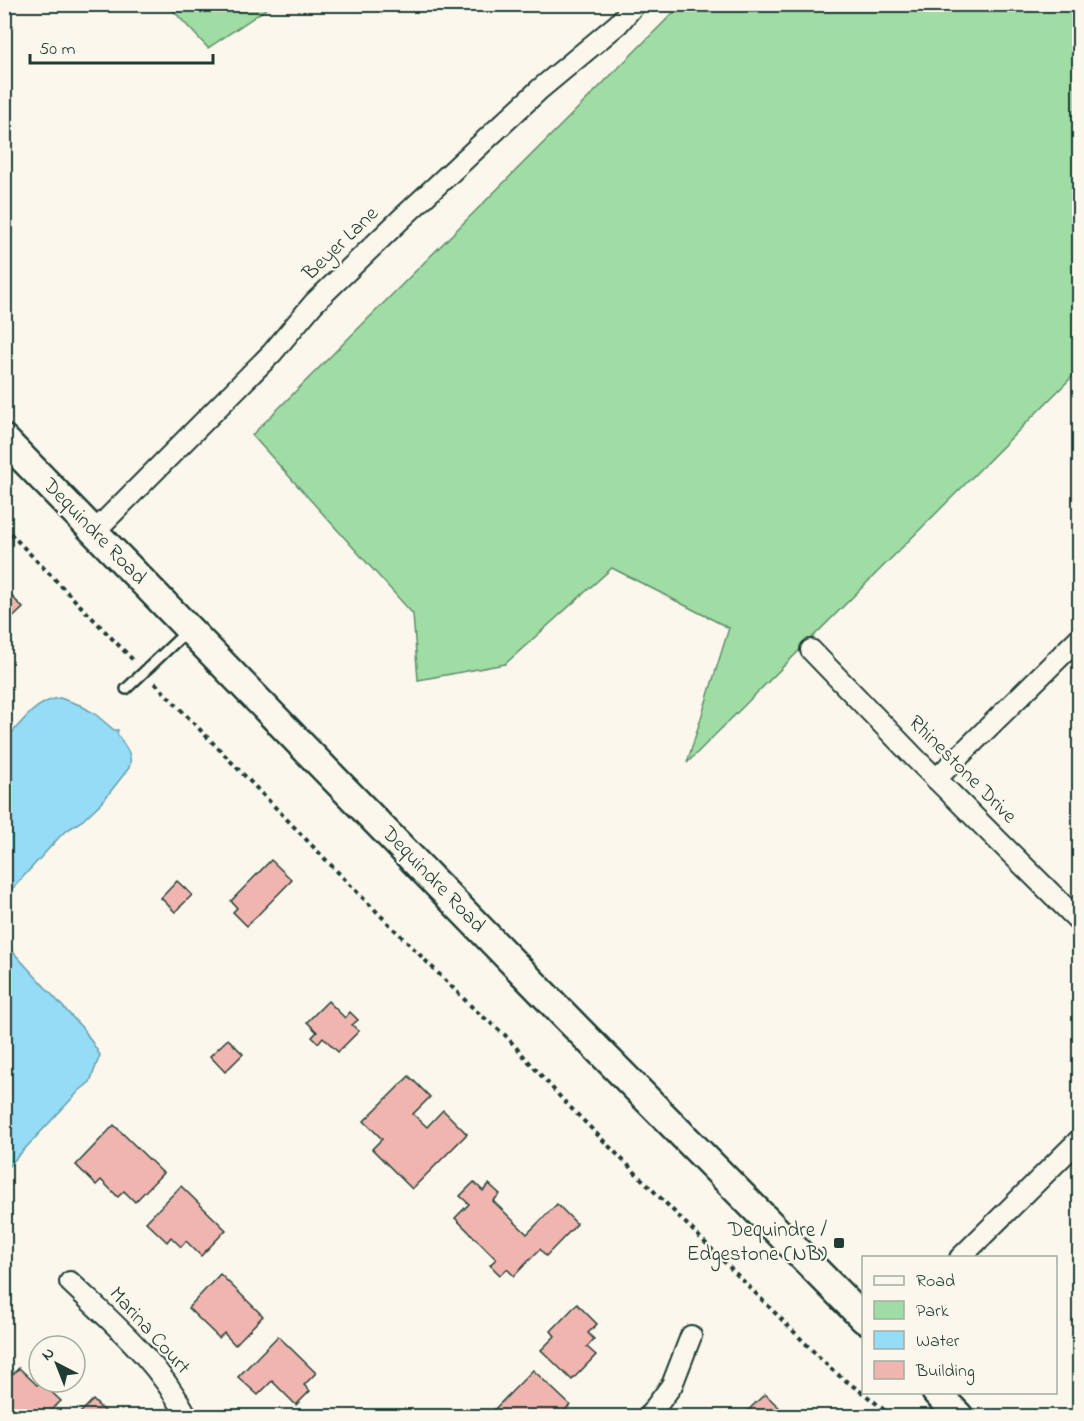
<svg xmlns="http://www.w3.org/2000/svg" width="1084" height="1421" font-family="'Indie Flower',sans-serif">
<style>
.green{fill:#a0dda4;stroke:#608d6c;stroke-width:1.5}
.water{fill:#95dcf7;stroke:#669ca9;stroke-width:1.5}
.building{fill:#f1b5af;stroke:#1f3d34;stroke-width:1.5}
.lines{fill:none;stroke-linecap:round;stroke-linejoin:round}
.service-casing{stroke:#1f3d34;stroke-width:14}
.minor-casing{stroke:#1f3d34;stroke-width:24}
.secondary-casing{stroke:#1f3d34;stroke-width:32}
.path{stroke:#1f3d34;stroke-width:4;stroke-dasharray:4.5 4.5;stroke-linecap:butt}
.service{stroke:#fbf7ec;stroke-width:9}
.minor{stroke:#fbf7ec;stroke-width:20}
.secondary{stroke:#fbf7ec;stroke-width:27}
.poi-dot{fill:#1f3d34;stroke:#fbf7ec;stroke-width:2}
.labels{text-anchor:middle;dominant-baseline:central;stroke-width:4.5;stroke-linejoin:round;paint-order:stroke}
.street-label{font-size:21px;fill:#1f3d34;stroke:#fbf7ec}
.poi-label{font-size:21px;fill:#1f3d34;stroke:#fbf7ec;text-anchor:end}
</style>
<rect width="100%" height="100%" fill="#fbf7ec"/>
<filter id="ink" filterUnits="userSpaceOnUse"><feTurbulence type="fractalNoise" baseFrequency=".0167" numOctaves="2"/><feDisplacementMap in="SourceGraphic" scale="12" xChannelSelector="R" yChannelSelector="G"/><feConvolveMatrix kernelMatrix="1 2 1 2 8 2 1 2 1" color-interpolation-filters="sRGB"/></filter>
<g filter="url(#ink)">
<g class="green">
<polygon points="168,5 272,5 208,48"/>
<polygon points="681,5 1079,5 1079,370 687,763 729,628 612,568 505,664 418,680 413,614 252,435"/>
</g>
<g class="water">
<path d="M60 698 80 705 95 714 114 730H118L117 733C123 746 134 752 129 768L103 801 83 820 63 833 14 887 5 894V741C20 724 36 700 60 698Z"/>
<polygon points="4,942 85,1031 100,1055 90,1082 79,1091 5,1170"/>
</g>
<g class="building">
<polygon points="4,588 23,608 4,626"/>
<polygon points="271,860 292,880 247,926 233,912 237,908 231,901"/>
<polygon points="177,881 192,895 175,912 161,898"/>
<polygon points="328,1001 345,1018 350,1012 358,1020 352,1025 359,1031 338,1052 323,1037 318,1043 312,1037 317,1032 307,1022"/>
<polygon points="228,1039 243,1054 225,1072 210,1056"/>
<polygon points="409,1076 430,1097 413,1114 427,1127 443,1110 467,1134 412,1189 372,1149 382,1139 364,1121"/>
<polygon points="114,1125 163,1173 135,1202 124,1191 118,1197 101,1180 96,1185 76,1165"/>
<polygon points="474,1182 483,1191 489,1184 500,1194 493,1201 527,1234 557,1204 577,1224 546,1256 540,1249 514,1276 507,1269 500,1275 490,1265 496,1259 455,1218 469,1204 460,1196"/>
<polygon points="181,1186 226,1230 201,1256 186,1241 181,1247 171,1237 167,1242 146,1222"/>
<polygon points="220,1274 263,1316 235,1345 224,1333 219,1338 188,1308"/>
<polygon points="577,1304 597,1324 588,1333 594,1339 587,1347 596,1355 572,1380 541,1350 555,1336 551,1331"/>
<polygon points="278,1336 316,1373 304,1385 310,1391 296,1405 272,1381 258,1395 238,1377"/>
<polygon points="4,1366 13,1374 19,1368 37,1385 41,1382 61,1401 45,1416 4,1416"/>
<polygon points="533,1370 570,1405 559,1416 488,1416"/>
<polygon points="765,1394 788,1416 742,1416"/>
<polygon points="93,1400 109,1416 77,1416"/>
</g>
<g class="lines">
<g class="service-casing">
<polyline id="service" points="126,689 187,631"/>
</g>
<g class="minor-casing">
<g id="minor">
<polyline points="94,532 272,353 314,303 401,219 540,89 618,24 635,4"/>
<polyline points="811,650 915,758 1080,922"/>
<polyline points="936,779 1080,637"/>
<polyline points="960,1258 1080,1139"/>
<path d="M70 1282C116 1326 156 1359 187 1416"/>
<polyline points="649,1416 672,1385 691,1336"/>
</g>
</g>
<g class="secondary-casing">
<g id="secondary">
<polyline points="4,439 565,1016 864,1319"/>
<polyline points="936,1392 959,1416"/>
</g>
</g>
<g class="path">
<polyline points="4,527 133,660"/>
<path d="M155 683 356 891 475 1010 505 1035 563 1100 828 1366C847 1384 872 1397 890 1416"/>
</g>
<use href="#service" class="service"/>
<use href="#minor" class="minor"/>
<use href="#secondary" class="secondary"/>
</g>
</g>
<rect class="poi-dot" x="833" y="1237" width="12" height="12" rx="3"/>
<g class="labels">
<g class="street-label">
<text transform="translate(341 244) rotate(-44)">Beyer Lane</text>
<text transform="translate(94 532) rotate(46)">Dequindre Road</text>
<text transform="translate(962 770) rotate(45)">Rhinestone Drive</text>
<text transform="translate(433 880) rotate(46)">Dequindre Road</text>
<text transform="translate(149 1331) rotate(48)">Marina Court</text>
</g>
<g class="poi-label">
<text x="827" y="1231">Dequindre /<tspan x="827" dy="24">Edgestone (NB)</tspan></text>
</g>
</g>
<rect width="1084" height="1421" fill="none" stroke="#fbf7ec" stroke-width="24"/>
<rect x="12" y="12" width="1060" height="1397" fill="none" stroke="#1f3d34" stroke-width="2" filter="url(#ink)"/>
<rect x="862" y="1256" width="195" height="138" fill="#fbf7ec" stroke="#a3ada2" stroke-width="1.5"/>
<rect x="874" y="1276" width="30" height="9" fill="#fbf7ec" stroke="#a3ada2" stroke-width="1.5"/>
<text x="916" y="1286" font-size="18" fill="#1f3d34">Road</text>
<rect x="874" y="1301" width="30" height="18" fill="#a0dda4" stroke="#a3ada2" stroke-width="1.5"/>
<text x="916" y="1316" font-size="18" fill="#1f3d34">Park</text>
<rect x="874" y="1331" width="30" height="18" fill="#95dcf7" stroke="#a3ada2" stroke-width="1.5"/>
<text x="916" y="1346" font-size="18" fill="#1f3d34">Water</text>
<rect x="874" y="1361" width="30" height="18" fill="#f1b5af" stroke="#a3ada2" stroke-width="1.5"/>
<text x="916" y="1376" font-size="18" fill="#1f3d34">Building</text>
<g transform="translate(57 1364) rotate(318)"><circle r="28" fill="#fbf7ec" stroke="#a3ada2" stroke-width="1.5"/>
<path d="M0-4.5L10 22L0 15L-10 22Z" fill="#1f3d34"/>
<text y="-9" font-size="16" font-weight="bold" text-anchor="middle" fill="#1f3d34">N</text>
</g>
<path d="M30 54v9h183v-9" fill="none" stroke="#1f3d34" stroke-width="3"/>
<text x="39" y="54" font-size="18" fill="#1f3d34" stroke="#fbf7ec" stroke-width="4.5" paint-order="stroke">50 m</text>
</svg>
